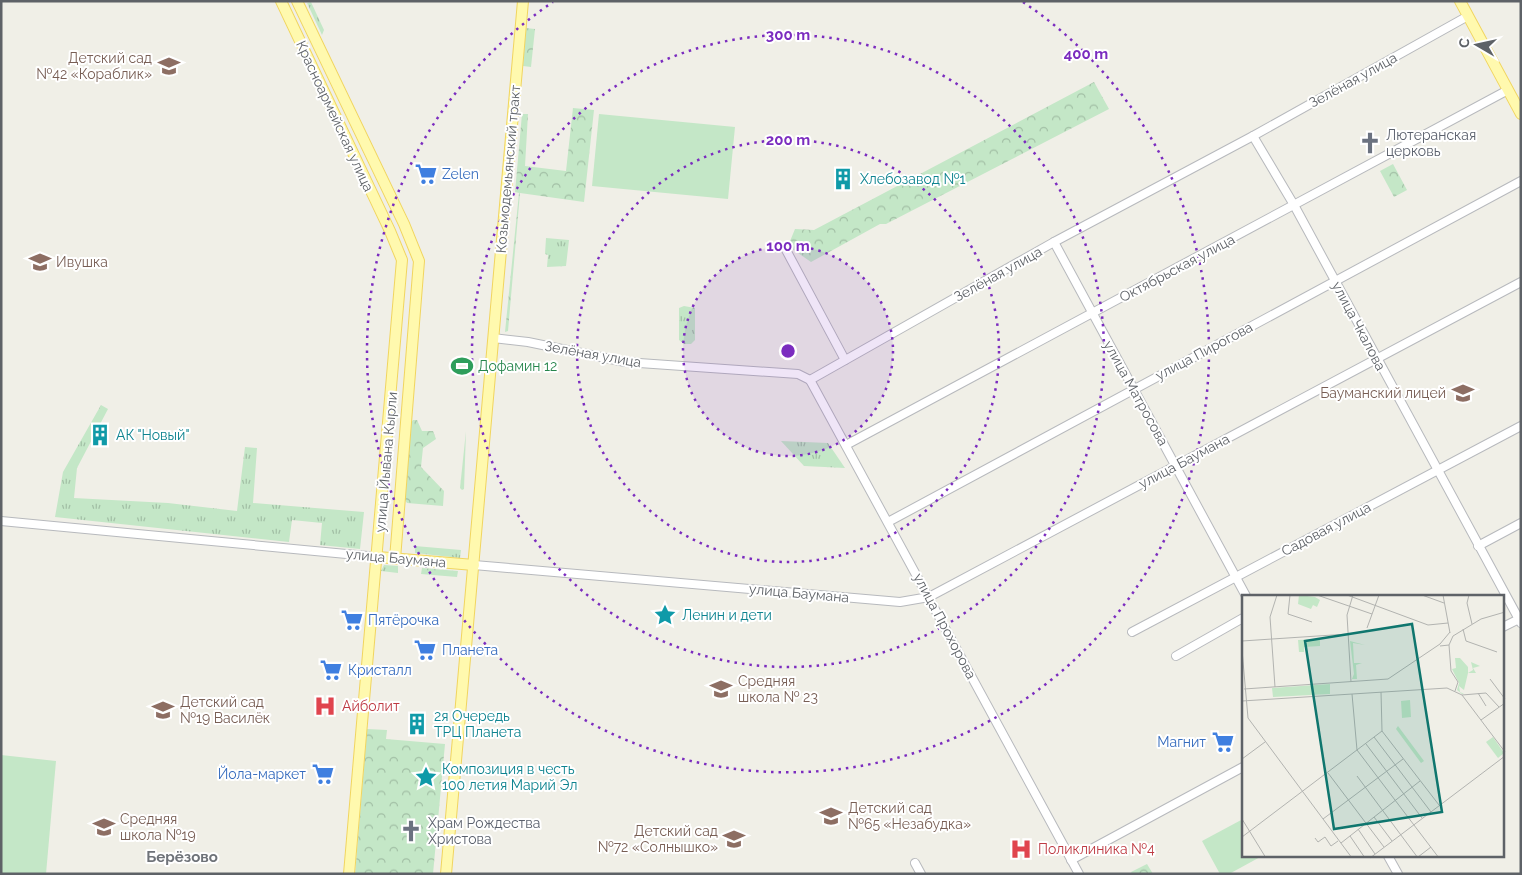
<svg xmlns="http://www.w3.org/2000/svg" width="1522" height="875" font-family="Raleway,sans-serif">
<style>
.grass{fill:url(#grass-tufts)}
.forest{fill:url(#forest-crowns)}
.garden{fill:#c4e7c7}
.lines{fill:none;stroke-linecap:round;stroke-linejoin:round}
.minor-casing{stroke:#b7b9bd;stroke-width:10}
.major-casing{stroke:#f1d55f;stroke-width:12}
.minor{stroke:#fff;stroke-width:8}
.major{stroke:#fff9ae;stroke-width:10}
.ring{fill:none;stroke:#7b2cbf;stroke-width:2.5;stroke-dasharray:2.5 5}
.labels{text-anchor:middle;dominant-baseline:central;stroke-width:4;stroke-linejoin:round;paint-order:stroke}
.education-label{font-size:14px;fill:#785e54;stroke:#fff;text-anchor:start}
.street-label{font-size:14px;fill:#5e6267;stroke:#fff}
.worship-label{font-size:14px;fill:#5b616d;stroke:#fff;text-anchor:start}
.shop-label{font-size:14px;fill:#366cbe;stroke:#fff;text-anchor:start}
.culture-label{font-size:14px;fill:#0d838f;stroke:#fff;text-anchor:start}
.leisure-label{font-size:14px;fill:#27864d;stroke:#fff;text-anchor:start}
.health-label{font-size:14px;fill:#be3a42;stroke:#fff;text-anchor:start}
.neighbourhood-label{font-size:15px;font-weight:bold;fill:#6f7379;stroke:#fff}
.inset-road{fill:none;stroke:#b2b3b0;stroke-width:1}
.view{fill:#0f766e;fill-opacity:0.15;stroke:#0f766e;stroke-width:2.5}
.inset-edge{fill:none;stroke:#5e6267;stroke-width:2.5}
.centre{fill:#7b2cbf;stroke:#fff;stroke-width:2.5}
.ring-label{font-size:15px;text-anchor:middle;font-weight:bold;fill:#7b2cbf;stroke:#fff;stroke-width:4;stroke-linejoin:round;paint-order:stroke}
</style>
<defs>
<pattern id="grass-tufts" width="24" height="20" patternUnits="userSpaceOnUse" patternTransform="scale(1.25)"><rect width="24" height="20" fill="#c4e7c7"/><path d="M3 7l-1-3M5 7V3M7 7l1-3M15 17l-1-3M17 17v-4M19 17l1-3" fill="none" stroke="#a2bfa5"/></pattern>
<pattern id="forest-crowns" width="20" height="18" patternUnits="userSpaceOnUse" patternTransform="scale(1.25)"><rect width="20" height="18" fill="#c4e7c7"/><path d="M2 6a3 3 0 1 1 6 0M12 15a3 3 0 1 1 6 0" fill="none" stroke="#a2bfa5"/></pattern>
</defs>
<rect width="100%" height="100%" fill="#f0efe7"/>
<g class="grass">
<polygon points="311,2 324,30 322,35 307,3"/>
<polygon points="546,238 569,240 566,266 547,267 548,255 545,254"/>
<polygon points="684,306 695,308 695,340 691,344 684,344 679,340 679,308"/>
<polygon points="101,405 108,409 77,468 74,498 168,503 237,511 245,447 257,448 253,503 364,512 360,549 320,545 322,523 292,520 289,542 55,517 63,472"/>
<polygon points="466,431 464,489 462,490 460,488"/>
<polygon points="781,441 828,443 845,468 804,466"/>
<polygon points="415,546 461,550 460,558 415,553"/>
<polygon points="384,565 398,566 398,573 381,571"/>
</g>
<g class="forest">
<polygon points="526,28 535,29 531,67 523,66"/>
<polygon points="1094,82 1109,109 886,224 880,224 811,262 788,246 795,229 814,230"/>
<polygon points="573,108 594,110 584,202 520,193 508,331 505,332 519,193 515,192 522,114 528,114 525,166 566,171"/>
<polygon points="1393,164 1407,190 1394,197 1380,171"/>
<polygon points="413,420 417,420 422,431 433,431 436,439 423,448 421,467 444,491 443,506 407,503 403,497 409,425"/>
<polygon points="422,568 458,571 457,577 421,574"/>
<polygon points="367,729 387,730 386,739 445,744 433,874 355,874"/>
<polygon points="1147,864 1153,874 1132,874 1131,872"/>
</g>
<g class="garden">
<polygon points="599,114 735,127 728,199 592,186"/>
<polygon points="1,755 56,761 46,874 1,874"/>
<polygon points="1243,819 1243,856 1262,856 1229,874 1220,874 1202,841"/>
</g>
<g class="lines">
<g class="minor-casing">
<g id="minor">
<polyline points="1253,136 1294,205 1521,623"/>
<polyline points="1054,242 1246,596"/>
<polyline points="785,248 845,360"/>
<polyline points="493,338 528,342 625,362 798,374 810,380"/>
<polyline points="810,380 1054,242 1253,136 1468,16"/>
<polyline points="810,380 1079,874"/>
<polyline points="846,445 1508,90"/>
<polyline points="1,521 378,557"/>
<polyline points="888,522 1521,181"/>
<polyline points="1478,546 1521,523"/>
<polyline points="474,565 900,602 929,597 1521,282"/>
<polyline points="1503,627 1521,618"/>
<polyline points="1132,632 1521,426"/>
<polyline points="1176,656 1243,618"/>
<polyline points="1388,856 1398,874"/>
<polyline points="1071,860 1243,767"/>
<polyline points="915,863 921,874"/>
</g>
</g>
<g class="major-casing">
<g id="major">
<polyline points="281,1 390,231 402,260 349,874"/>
<polyline points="297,1 404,224 419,261 395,559"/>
<polyline points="1460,1 1521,114"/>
<polyline points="378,557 474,565"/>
<polyline points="446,874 523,1"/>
</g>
</g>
<use href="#minor" class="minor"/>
<use href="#major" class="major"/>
</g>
<circle cx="788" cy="351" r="105" fill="#7b2cbf" fill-opacity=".12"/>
<g class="ring">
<circle cx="788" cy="351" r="105"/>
<circle cx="788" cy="351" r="211"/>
<circle cx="788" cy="351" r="316"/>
<path d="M1023 2A421 421 0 1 1 553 2"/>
</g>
<defs>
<g id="school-bare" transform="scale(1.725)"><path d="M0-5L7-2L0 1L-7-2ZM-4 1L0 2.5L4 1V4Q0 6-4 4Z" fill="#8d6e63" stroke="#fff" stroke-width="2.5" paint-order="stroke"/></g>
<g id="church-bare" transform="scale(1.725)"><path d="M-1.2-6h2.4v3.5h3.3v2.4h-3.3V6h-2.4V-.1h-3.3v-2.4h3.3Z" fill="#6b7280" stroke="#fff" stroke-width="2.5" paint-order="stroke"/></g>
<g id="supermarket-bare" transform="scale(1.725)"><path d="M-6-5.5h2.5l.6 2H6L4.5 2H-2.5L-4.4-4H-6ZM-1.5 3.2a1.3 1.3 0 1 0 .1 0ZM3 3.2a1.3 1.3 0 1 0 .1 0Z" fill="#3f7fe0" stroke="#fff" stroke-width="2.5" paint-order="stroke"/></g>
<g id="building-bare" transform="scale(1.725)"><path d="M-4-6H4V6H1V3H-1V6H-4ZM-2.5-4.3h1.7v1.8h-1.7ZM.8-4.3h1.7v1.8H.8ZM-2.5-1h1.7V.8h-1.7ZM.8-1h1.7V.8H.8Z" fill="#0f9aa8" stroke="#fff" stroke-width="2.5" paint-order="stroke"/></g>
<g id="stadium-bare" transform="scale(1.725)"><path d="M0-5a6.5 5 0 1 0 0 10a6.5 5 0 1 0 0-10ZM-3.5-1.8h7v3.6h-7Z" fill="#2e9e5b" stroke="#fff" stroke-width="2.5" paint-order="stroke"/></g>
<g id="sight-bare" transform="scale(1.725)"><path d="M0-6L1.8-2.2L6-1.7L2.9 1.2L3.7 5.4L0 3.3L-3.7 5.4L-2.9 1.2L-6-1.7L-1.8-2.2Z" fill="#0f9aa8" stroke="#fff" stroke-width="2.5" paint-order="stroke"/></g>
<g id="hospital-bare" transform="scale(1.725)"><path d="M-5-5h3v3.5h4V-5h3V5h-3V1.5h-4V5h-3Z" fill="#e0444e" stroke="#fff" stroke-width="2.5" paint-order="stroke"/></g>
</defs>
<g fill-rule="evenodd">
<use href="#school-bare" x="169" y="66"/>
<use href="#church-bare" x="1370" y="143"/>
<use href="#supermarket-bare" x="426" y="174"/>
<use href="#building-bare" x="843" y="179"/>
<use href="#school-bare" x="40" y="262"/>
<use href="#stadium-bare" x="462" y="366"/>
<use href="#school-bare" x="1463" y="393"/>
<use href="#building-bare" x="100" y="435"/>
<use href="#sight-bare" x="665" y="615"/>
<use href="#supermarket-bare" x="352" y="620"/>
<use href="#supermarket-bare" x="425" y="650"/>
<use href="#supermarket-bare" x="331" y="670"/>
<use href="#school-bare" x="721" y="689"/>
<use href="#hospital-bare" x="325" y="706"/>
<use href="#school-bare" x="163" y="710"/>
<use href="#building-bare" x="417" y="724"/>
<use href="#supermarket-bare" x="1223" y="742"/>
<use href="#supermarket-bare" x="323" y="774"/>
<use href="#sight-bare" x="426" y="777"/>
<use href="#school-bare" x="831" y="816"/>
<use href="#school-bare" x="104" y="827"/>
<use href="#church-bare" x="411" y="831"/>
<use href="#school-bare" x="734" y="839"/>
<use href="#hospital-bare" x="1021" y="849"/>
</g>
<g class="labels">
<g class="education-label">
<text x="152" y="58" text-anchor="end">Детский сад<tspan x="152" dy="16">№42 «Кораблик»</tspan></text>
<text x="56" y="262">Ивушка</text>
<text x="1446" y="393" text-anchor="end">Бауманский лицей</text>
<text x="738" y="681">Средняя<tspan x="738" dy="16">школа № 23</tspan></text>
<text x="180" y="702">Детский сад<tspan x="180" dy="16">№19 Василёк</tspan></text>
<text x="848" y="808">Детский сад<tspan x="848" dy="16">№65 «Незабудка»</tspan></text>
<text x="120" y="819">Средняя<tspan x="120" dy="16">школа №19</tspan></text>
<text x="718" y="831" text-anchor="end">Детский сад<tspan x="718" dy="16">№72 «Солнышко»</tspan></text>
</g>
<g class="street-label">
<text transform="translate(1353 80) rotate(-29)">Зелёная улица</text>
<text transform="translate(335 116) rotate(65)">Красноармейская улица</text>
<text transform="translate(508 169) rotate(-85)">Козьмодемьянский тракт</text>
<text transform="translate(1177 268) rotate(-28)">Октябрьская улица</text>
<text transform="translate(998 274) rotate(-29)">Зелёная улица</text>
<text transform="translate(1359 326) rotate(62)">улица Чкалова</text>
<text transform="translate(1204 351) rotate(-28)">улица Пирогова</text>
<text transform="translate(593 354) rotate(10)">Зелёная улица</text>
<text transform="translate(1136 393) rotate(61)">улица Матросова</text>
<text transform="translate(1184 461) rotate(-28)">улица Баумана</text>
<text transform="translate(386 462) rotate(-85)">улица Йывана Кырли</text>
<text transform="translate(1326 529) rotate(-28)">Садовая улица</text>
<text transform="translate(396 558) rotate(5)">улица Баумана</text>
<text transform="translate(799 593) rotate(5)">улица Баумана</text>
<text transform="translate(945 626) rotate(62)">улица Прохорова</text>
</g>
<g class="worship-label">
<text x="1386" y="135">Лютеранская<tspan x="1386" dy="16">церковь</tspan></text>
<text x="428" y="823">Храм Рождества<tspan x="428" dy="16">Христова</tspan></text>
</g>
<g class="shop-label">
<text x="442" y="174">Zelen</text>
<text x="368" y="620">Пятёрочка</text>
<text x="442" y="650">Планета</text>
<text x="348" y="670">Кристалл</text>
<text x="1206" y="742" text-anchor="end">Магнит</text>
<text x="306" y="774" text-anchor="end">Йола-маркет</text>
</g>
<g class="culture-label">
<text x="860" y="179">Хлебозавод №1</text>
<text x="116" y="435">АК "Новый"</text>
<text x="682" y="615">Ленин и дети</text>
<text x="434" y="716">2я Очередь<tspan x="434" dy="16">ТРЦ Планета</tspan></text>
<text x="442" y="769">Композиция в честь<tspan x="442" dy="16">100 летия Марий Эл</tspan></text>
</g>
<g class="leisure-label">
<text x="478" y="366">Дофамин 12</text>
</g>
<g class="health-label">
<text x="342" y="706">Айболит</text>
<text x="1038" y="849">Поликлиника №4</text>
</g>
<g class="neighbourhood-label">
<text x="182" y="857">Берёзово</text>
</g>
</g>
<g transform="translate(1242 595)">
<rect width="262" height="262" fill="#f0efe7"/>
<path d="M57 0 73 2 78 5 75 12 71 10 69 14 56 9ZM108 46 123 50 111 48 112 68H120L114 70 115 84H110L112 79ZM213 63H218L226 72V78L231 75 229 67 238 71 231 73 234 78H226L222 95 217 91 218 97 222 99V96V99H220L215 95 217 88 210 74 214 73Z" fill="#c4e7c7"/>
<path d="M88 89V99L31 102 30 93ZM156 131 182 166 179 168 154 134ZM251 142 262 158 256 163 244 147Z" fill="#c4e7c7"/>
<path d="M78 44V51L62 52V57H57L56 45ZM168 105 169 122 160 123 159 106Z" fill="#c4e7c7"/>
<path class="inset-road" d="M48 0 46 19 70 27M75 0 130 19M105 0 186 30 206 28M180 0 202 8M201 0 208 38M227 0 225 8 230 29M125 33 137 0M221 34 224 46 255 57M0 46 106 39M207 50 209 76 216 87 213 96M198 51 207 50 211 41 239 24 263 17M0 55 6 123 110 263M248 84 263 104M109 87 105 20 111 0M33 92 28 22 35 0M2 94 146 84 198 49 208 37M139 97 140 136 197 210M236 98 244 111M110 99 115 155 197 263M220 100 244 98 257 112M0 106 205 93 220 100 263 157M239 125 263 108M132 142 189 217M124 149 180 223M0 164 23 147M86 178 142 252M115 181 176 263M132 222 150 246M0 224 24 263M81 224 161 164M116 234 133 259M108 241 123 263M0 242 140 136M73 243 76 247 83 242 89 251 96 246M99 248 178 186M176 262 189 252M128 263 263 161"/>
<path class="view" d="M170 29 200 217 92 234 63 46Z"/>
<rect width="262" height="262" class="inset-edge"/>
</g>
<circle cx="788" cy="351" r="8" class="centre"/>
<g class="ring-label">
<text x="788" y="40">300 m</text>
<text x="1086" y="59">400 m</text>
<text x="788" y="145">200 m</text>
<text x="788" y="251">100 m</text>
</g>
<rect width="1522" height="875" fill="none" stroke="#5e6267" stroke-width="5"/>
<g transform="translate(1477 45) rotate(279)" stroke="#ffffff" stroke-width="4" paint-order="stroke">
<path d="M0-4L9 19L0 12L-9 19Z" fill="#5e6267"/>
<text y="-8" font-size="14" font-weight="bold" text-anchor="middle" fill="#5e6267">С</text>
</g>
</svg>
